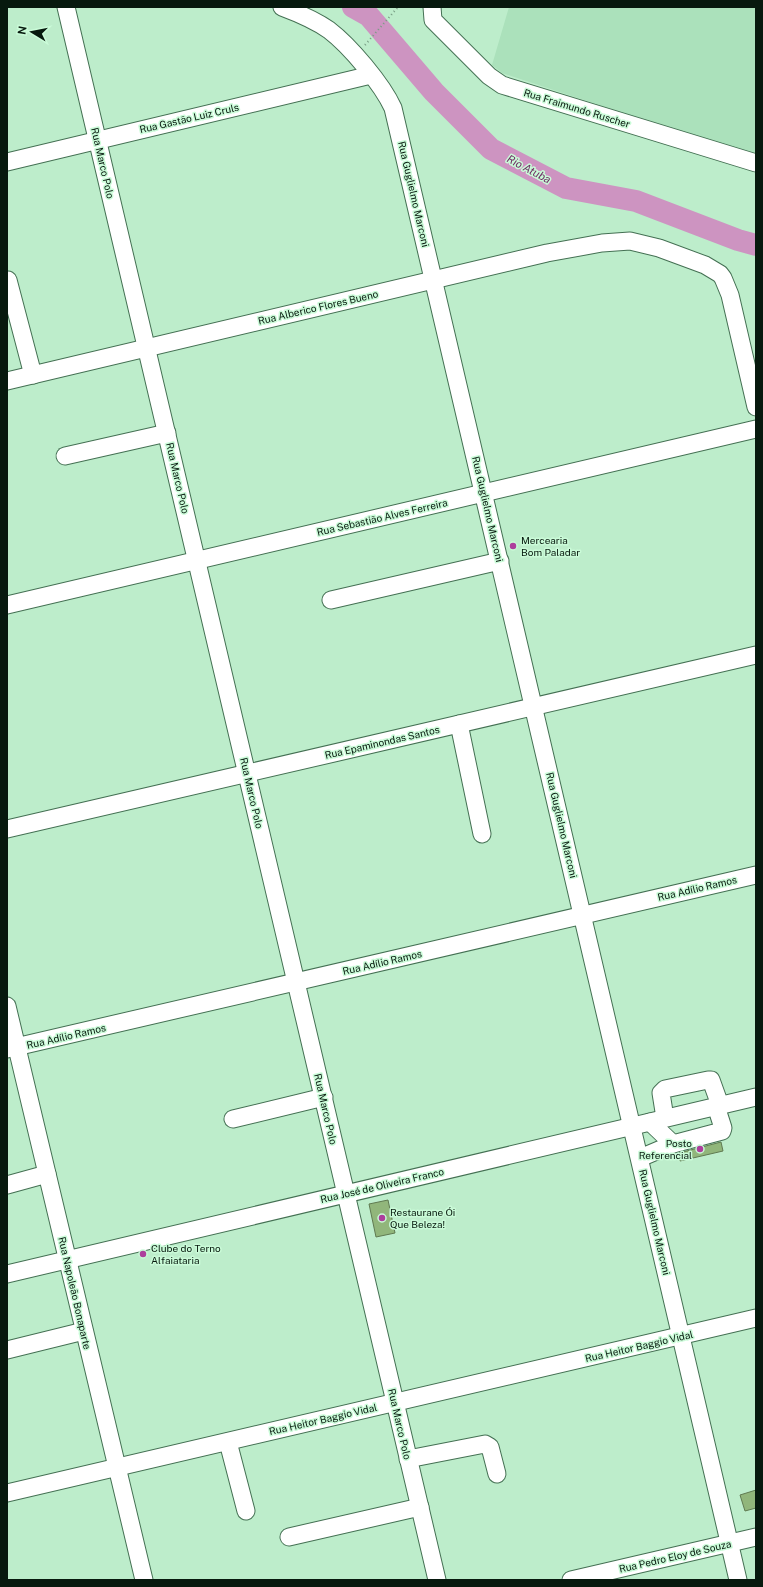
<svg xmlns="http://www.w3.org/2000/svg" width="763" height="1587" font-family="'Public Sans',sans-serif">
<style>
.built{fill:#abe1bb}
.lines{fill:none;stroke-linecap:round;stroke-linejoin:round}
.river{stroke:#cd94c1;stroke-width:22}
.building{fill:#91b67b;stroke:#607a51}
.minor-casing{stroke:#447053;stroke-width:19}
.path{stroke:#779c83;stroke-width:2;stroke-dasharray:1 3;stroke-linecap:butt}
.minor{stroke:#fff;stroke-width:17}
.poi-dot{fill:#ad3e9c;stroke:#cafbd8;stroke-width:1.5}
.labels{text-anchor:middle;dominant-baseline:central;stroke-width:3;stroke-linejoin:round;paint-order:stroke}
.street-label{font-size:10px;fill:#07190e;stroke:#cafbd8}
.poi-label{font-size:10px;fill:#07190e;stroke:#cafbd8;text-anchor:start}
.water-label{font-size:11px;font-style:italic;fill:#6e2a63;stroke:#cafbd8}
</style>
<rect width="100%" height="100%" fill="#bdedcb"/>
<polygon class="built" points="509,7 756,7 756,154 745,153 502,73 492,65"/>
<g class="lines">
<polyline class="river" points="353,7 369,16 434,92 491,149 566,188 636,201 738,240 756,245"/>
</g>
<g class="building">
<polygon points="721,1142 723,1151 680,1161 679,1153"/>
<polygon points="388,1200 395,1233 376,1237 369,1204"/>
<polygon points="756,1490 756,1508 745,1511 740,1495"/>
</g>
<g class="lines">
<g class="minor-casing">
<g id="minor">
<polyline points="66,7 437,1580"/>
<path d="M282 7C298 13 315 20 329 30 350 46 382 84 393 108L738 1580"/>
<polyline points="432,7 433,20 489,76 502,85 756,163"/>
<polyline points="7,162 371,75"/>
<polyline points="8,280 33,375"/>
<polyline points="7,381 547,253 602,243 630,241 659,248 705,265 720,274 723,278 730,295 756,407"/>
<polyline points="65,456 167,433"/>
<polyline points="331,600 500,561"/>
<polyline points="7,605 756,429"/>
<polyline points="459,724 482,834"/>
<polyline points="7,829 756,655"/>
<polyline points="7,1006 144,1580"/>
<polyline points="7,1049 756,875"/>
<polyline points="665,1118 661,1093 665,1089 708,1080 711,1080 720,1105"/>
<polyline points="233,1119 324,1097"/>
<polyline points="650,1122 673,1144 722,1131 723,1128 716,1106"/>
<polyline points="640,1158 673,1144"/>
<polyline points="7,1185 47,1174"/>
<polyline points="7,1274 756,1097"/>
<polyline points="7,1350 84,1331"/>
<polyline points="228,1442 246,1511"/>
<polyline points="408,1459 485,1444 490,1447 497,1474"/>
<polyline points="7,1493 756,1318"/>
<polyline points="289,1537 420,1507"/>
<polyline points="571,1580 756,1537"/>
</g>
</g>
<polyline class="path" points="365,45 398,7"/>
<use href="#minor" class="minor"/>
</g>
<g class="poi-dot">
<circle cx="513" cy="546" r="4"/>
<circle cx="700" cy="1149" r="4"/>
<circle cx="382" cy="1218" r="4"/>
<circle cx="143" cy="1254" r="4"/>
</g>
<g class="labels">
<g class="street-label">
<text transform="translate(577 108) rotate(17)">Rua Fraimundo Ruscher</text>
<text transform="translate(189 118) rotate(-13)">Rua Gastão Luiz Cruls</text>
<text transform="translate(103 163) rotate(77)">Rua Marco Polo</text>
<text transform="translate(414 194) rotate(77)">Rua Guglielmo Marconi</text>
<text transform="translate(318 307) rotate(-13)">Rua Alberico Flores Bueno</text>
<text transform="translate(178 478) rotate(77)">Rua Marco Polo</text>
<text transform="translate(488 509) rotate(77)">Rua Guglielmo Marconi</text>
<text transform="translate(382 517) rotate(-13)">Rua Sebastião Alves Ferreira</text>
<text transform="translate(382 742) rotate(-13)">Rua Epaminondas Santos</text>
<text transform="translate(252 793) rotate(77)">Rua Marco Polo</text>
<text transform="translate(562 825) rotate(77)">Rua Guglielmo Marconi</text>
<text transform="translate(697 888) rotate(-13)">Rua Adílio Ramos</text>
<text transform="translate(382 962) rotate(-13)">Rua Adílio Ramos</text>
<text transform="translate(66 1036) rotate(-13)">Rua Adílio Ramos</text>
<text transform="translate(326 1109) rotate(77)">Rua Marco Polo</text>
<text transform="translate(382 1185) rotate(-13)">Rua José de Oliveira Franco</text>
<text transform="translate(655 1222) rotate(77)">Rua Guglielmo Marconi</text>
<text transform="translate(75 1293) rotate(77)">Rua Napoleão Bonaparte</text>
<text transform="translate(639 1346) rotate(-13)">Rua Heitor Baggio Vidal</text>
<text transform="translate(323 1419) rotate(-13)">Rua Heitor Baggio Vidal</text>
<text transform="translate(400 1424) rotate(77)">Rua Marco Polo</text>
<text transform="translate(675 1556) rotate(-13)">Rua Pedro Eloy de Souza</text>
</g>
<g class="poi-label">
<text x="521" y="540">Mercearia<tspan x="521" dy="12">Bom Paladar</tspan></text>
<text x="692" y="1143" text-anchor="end">Posto<tspan x="692" dy="12">Referencial</tspan></text>
<text x="390" y="1212">Restaurane Ói<tspan x="390" dy="12">Que Beleza!</tspan></text>
<text x="151" y="1248">Clube do Terno<tspan x="151" dy="12">Alfaiataria</tspan></text>
</g>
<g class="water-label">
<text transform="translate(529 169) rotate(28)">Rio Atuba</text>
</g>
</g>
<rect width="763" height="1587" fill="none" stroke="#07190e" stroke-width="16"/>
<g transform="translate(32 32) rotate(280)" stroke="#cafbd8" stroke-width="3" paint-order="stroke">
<path d="M0-3L7 15L0 10L-7 15Z" fill="#07190e"/>
<text y="-6" font-size="11" font-weight="bold" text-anchor="middle" fill="#07190e">N</text>
</g>
</svg>
